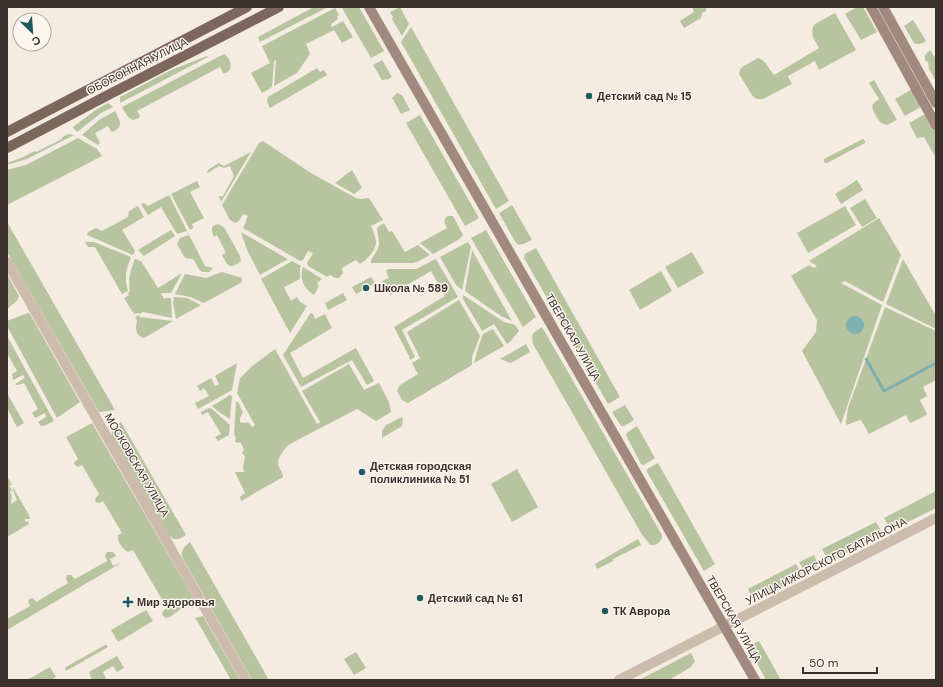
<svg xmlns="http://www.w3.org/2000/svg" width="943" height="687" font-family="'DM Sans',sans-serif">
<style>
.green{fill:#b8c4a0}
.water{fill:#7fb0b2}
.lines{fill:none;stroke-linecap:round;stroke-linejoin:round}
.stream{stroke:#7fb0b2;stroke-width:3}
.minor{stroke:#cdbbac;stroke-width:10}
.secondary{stroke:#a18a7d;stroke-width:10}
.primary{stroke:#7d675c;stroke-width:10}
.poi-dot{fill:#1f5a5e;stroke:#fbf5ee;stroke-width:1.5}
.labels{text-anchor:middle;dominant-baseline:central;stroke-width:3;stroke-linejoin:round;paint-order:stroke}
.street-label{font-size:11px;fill:#3b302b;stroke:#fbf5ee}
.poi-label{font-size:11px;font-weight:bold;fill:#3b302b;stroke:#fbf5ee;text-anchor:start}
</style>
<rect width="100%" height="100%" fill="#f4ebe1"/>
<g class="green">
<polygon points="314,7 328,7 260,42 258,37"/>
<polygon points="344,7 359,7 384,51 371,58 342,8"/>
<polygon points="400,7 409,24 402,36 392,19 393,17 390,12"/>
<polygon points="692,7 706,7 706,11 702,13 701,18 684,28 680,21 694,12"/>
<polygon points="857,7 863,7 877,32 861,40 845,14"/>
<polygon points="335,8 339,15 337,16 338,18 337,20 331,24 332,27 343,21 353,37 342,43 334,30 306,44 310,54 297,73 274,86 276,60 274,61 272,87 262,93 251,73 270,63 262,46"/>
<path d="M835 13 856 50 819 70 815 61 788 76V77L792 84 763 99C758 100 755 99 752 95L739 74 740 70 742 67 758 58C767 61 768 68 774 75L819 48C815 40 808 33 815 24Z"/>
<path d="M913 20 926 41C922 44 918 45 914 43L904 26Z"/>
<polygon points="411,27 509,201 496,209 401,42"/>
<polygon points="930,50 936,59 936,81 929,69 928,62 925,61 925,55"/>
<path d="M224 54C229 57 232 63 230 69 228 72 226 74 223 73L220 67 137 111 140 116 139 118 133 120 128 117 122 107Z"/>
<polygon points="207,56 208,57 120,103 120,97 171,70"/>
<polygon points="382,60 392,77 389,79 382,80 373,65"/>
<path d="M317 68 320 72 324 70 327 75 270 108C268 104 266 101 268 97Z"/>
<path d="M874 80 897 120 887 125 881 123C878 119 870 109 873 104 874 103 878 100 879 99L869 83Z"/>
<polygon points="912,89 922,106 905,116 895,99"/>
<polygon points="397,93 402,95 410,110 401,114 392,98"/>
<polygon points="108,103 113,107 101,113 77,132 74,129 73,127 97,109"/>
<path d="M115 111C119 120 125 126 113 132L111 131 108 126 95 133 100 143 98 145 82 135 99 120Z"/>
<polygon points="927,113 936,130 936,158 924,137 917,138 909,123"/>
<polygon points="420,115 479,218 465,226 406,123"/>
<polygon points="69,134 74,135 27,159 7,165 7,163 21,158 35,151 36,152 62,139 62,137"/>
<polygon points="78,138 97,149 102,156 7,205 7,170 26,165"/>
<polygon points="863,139 865,141 865,143 827,163 825,163 824,162 824,159"/>
<path d="M263 141 311 173 356 198 360 199 369 198 383 220 371 226C373 231 376 237 376 243 375 251 367 260 360 264L356 260 342 268 343 273 339 278H335L330 275 327 277 308 266 307 263 313 253 308 251 303 260 300 261 243 228 246 222H245L248 216 243 214C241 217 240 222 235 223L230 220 222 205 259 143Z"/>
<polygon points="251,152 221,202 219,196 223,196 234,176 230,166 224,168 219,166 208,173 207,172 209,169 219,163 224,166"/>
<polygon points="352,170 362,188 354,194 335,183"/>
<polygon points="857,180 863,190 841,204 835,194"/>
<polygon points="197,181 200,187 190,192 204,218 192,224 193,228 190,230 171,194"/>
<polygon points="169,195 187,231 177,234 161,207 148,215 141,204 144,203 148,206"/>
<polygon points="865,199 877,218 862,227 850,208"/>
<path d="M512 205 532 240C527 242 521 247 516 243L499 213Z"/>
<polygon points="138,206 144,217 122,230 135,251 133,255 87,235 88,232 96,228 102,231 128,217 129,211"/>
<polygon points="845,206 856,225 808,253 797,233"/>
<path d="M448 216H453L463 235 458 240 433 254 420 243 447 228C445 223 442 220 448 216Z"/>
<polygon points="879,218 901,255 883,302 845,281 841,283 882,305 841,424 802,351 816,332 817,320 791,276 809,265 814,268 817,266 809,261"/>
<polygon points="7,222 115,410 99,412 7,252"/>
<path d="M384 223 389 232 392 231 405 252 418 245 430 255 417 262 412 263H371V260C381 245 380 247 377 229L378 227Z"/>
<path d="M218 224 224 227 240 256 241 261C237 264 235 266 230 266L227 264 222 255 226 253 217 235 214 237 212 231V227L215 225Z"/>
<polygon points="171,230 175,236 144,256 138,250"/>
<polygon points="486,230 536,317 523,327 471,238"/>
<polygon points="241,232 286,258 288,259 260,275 247,250"/>
<polygon points="189,235 205,266 213,268 209,272 202,272 199,269 193,259 185,258 177,244 180,238"/>
<path d="M85 242H94L131 257C126 270 124 277 128 291L122 294 95 247H88Z"/>
<polygon points="468,242 471,247 462,290 456,285 440,257"/>
<polygon points="536,248 620,397 608,404 524,258 525,254"/>
<polygon points="472,250 512,321 501,316 465,291"/>
<polygon points="692,252 704,273 678,288 665,267"/>
<path d="M135 259 141 261 158 288 182 273 171 293H161L164 299 166 298H171L172 318 143 312 140 314 139 313 134 314 124 298 129 295 128 293 130 291C128 277 130 272 135 259Z"/>
<polygon points="436,259 458,297 402,330 415,357 410,360 409,356 394,327 445,296 431,271 390,295 382,281 389,278 386,271 388,269 416,269"/>
<polygon points="903,259 936,316 936,329 886,304"/>
<polygon points="292,261 301,266 300,268 300,279 284,287 291,301 297,297 300,302 307,306 290,333 261,279"/>
<path d="M303 267 322 279 317 283 319 286 314 295C304 289 299 279 303 267Z"/>
<polygon points="661,271 672,291 640,310 629,290"/>
<polygon points="222,272 239,277 242,278 242,282 204,303 190,297 175,294 185,274 206,278"/>
<polygon points="7,274 19,296 17,301 7,309"/>
<polygon points="371,277 375,283 356,294 352,287"/>
<polygon points="343,293 347,300 328,310 325,303"/>
<polygon points="463,295 504,322 515,325 519,331 510,342 507,344 494,324 482,331 463,299"/>
<polygon points="174,297 187,298 201,305 176,319 173,303"/>
<polygon points="459,300 480,336 472,357 472,365 408,403 402,400 397,391 400,385 418,374 412,363 420,358 407,332"/>
<polygon points="885,307 936,331 936,380 923,387 927,396 920,400 927,414 925,416 910,423 906,415 869,434 861,420 857,421 847,425 846,422 848,408"/>
<polygon points="28,313 30,314 80,402 57,418 7,326 7,321"/>
<polygon points="311,313 313,314 315,319 325,314 332,328 290,353 303,378 356,348 374,381 367,385 352,360 301,387 283,355 310,314"/>
<path d="M139 315 140 317 173 321 144 338C134 335 136 328 137 320L135 317Z"/>
<path d="M542 327 662 535C663 541 656 546 650 545L641 533 533 344C531 333 533 333 542 327Z"/>
<polygon points="493,329 504,346 474,363 478,348 483,334"/>
<polygon points="7,336 54,421 44,426 41,426 38,422 46,417 45,413 35,418 32,413 38,409 24,383 18,385 16,385 15,384 25,378 23,375 13,380 12,374 17,371 7,353"/>
<polygon points="526,344 530,352 511,363 500,359"/>
<path d="M275 349 317 424 320 422 302 391 349 364 364 390 379 383 389 402 391 412 376 421 357 409 288 445C284 450 278 456 278 464 279 469 283 472 283 477L241 501 240 497 245 493 235 472H244L243 467 245 456 242 453 244 450 241 443 235 442 236 438 234 434 236 402H238L243 412 240 418V422L244 423 248 422 252 427 255 425 237 393 240 378 251 367Z"/>
<polygon points="237,363 232,390 198,409 195,403 209,396 204,388 200,391 197,386 211,378 215,386 219,384 215,376"/>
<polygon points="7,393 24,423 17,427 7,408"/>
<polygon points="230,395 232,396 230,419 219,412 212,406"/>
<polygon points="625,405 634,420 624,426 621,426 612,412"/>
<polygon points="209,408 212,409 230,425 229,435 218,441 215,437 221,434 208,412 202,415 201,412"/>
<polygon points="402,417 403,419 402,426 382,438 382,431 386,425"/>
<path d="M121 422 186 535 179 539H174L169 536 112 436C110 429 116 426 121 422Z"/>
<path d="M92 423 194 599 170 617 166 618 162 615 163 611 167 608 133 550 128 552 126 551C122 548 117 541 118 535L122 533 103 501 99 503 96 502 95 500 96 498 99 494 82 465 78 467 74 464V463L78 459 66 437Z"/>
<polygon points="637,426 655,458 644,465 641,464 627,437 626,435 628,432"/>
<polygon points="658,463 715,564 704,571 647,472 647,469"/>
<polygon points="517,469 538,507 512,522 491,484"/>
<polygon points="7,476 12,485 9,486 12,490 10,492 12,496 11,504 17,500 13,490 13,487 30,517 30,519 25,519 25,521 29,522 29,524 7,537"/>
<polygon points="936,491 936,508 894,529 892,529 889,526 884,518"/>
<polygon points="876,522 881,531 880,536 833,560 830,561 827,558 822,549"/>
<polygon points="638,539 641,545 613,559 613,561 597,569 595,564"/>
<path d="M190 542 269 680H252L182 557C180 551 185 546 190 542Z"/>
<polygon points="107,552 113,552 116,556 110,559 113,566 120,563 121,563 7,630 7,619 30,606 28,601 29,599 33,598 36,602 68,583 66,579 67,575 71,575 75,579 107,561 105,556"/>
<path d="M814 555C820 568 817 568 806 574L799 562Z"/>
<polygon points="796,564 803,576 754,601 748,589"/>
<polygon points="146,610 153,621 118,642 111,630"/>
<polygon points="203,616 240,680 231,680 196,619 195,618"/>
<polygon points="759,641 781,680 766,680 748,647"/>
<polygon points="105,645 106,645 108,647 66,671 65,669 66,667"/>
<polygon points="356,652 366,668 354,675 344,659"/>
<polygon points="691,653 695,661 691,667 669,680 639,680"/>
<polygon points="117,656 124,668 117,672 113,666 103,672 106,678 103,680 92,680 89,672"/>
<polygon points="50,667 56,677 51,680 27,680"/>
</g>
<circle class="water" cx="855" cy="325" r="9"/>
<g class="lines">
<polyline class="stream" points="866,359 884,391 936,363"/>
<g class="minor">
<polyline points="7,262 246,680"/>
<polyline points="619,680 936,518"/>
</g>
<g class="secondary">
<polyline points="369,7 755,680"/>
<polyline points="871,7 936,125"/>
<polyline points="883,7 936,103"/>
</g>
<g class="primary">
<polyline points="7,132 247,7"/>
<polyline points="7,148 110,94 279,7"/>
</g>
</g>
<g class="poi-dot">
<circle cx="589" cy="96" r="4"/>
<circle cx="366" cy="288" r="4"/>
<circle cx="362" cy="472" r="4"/>
<circle cx="420" cy="598" r="4"/>
<path d="M126 596h4v4h4v4h-4v4h-4v-4h-4v-4h4z"/>
<circle cx="605" cy="611" r="4"/>
</g>
<g class="labels">
<g class="street-label">
<text transform="translate(137 66) rotate(-27)">ОБОРОННАЯ УЛИЦА</text>
<text transform="translate(573 337) rotate(60)">ТВЕРСКАЯ УЛИЦА</text>
<text transform="translate(137 465) rotate(60)">МОСКОВСКАЯ УЛИЦА</text>
<text transform="translate(826 561) rotate(-27)">УЛИЦА ИЖОРСКОГО БАТАЛЬОНА</text>
<text transform="translate(734 619) rotate(60)">ТВЕРСКАЯ УЛИЦА</text>
</g>
<g class="poi-label">
<text x="597" y="96">Детский сад № 15</text>
<text x="374" y="288">Школа № 589</text>
<text x="370" y="466">Детская городская<tspan x="370" dy="13">поликлиника № 51</tspan></text>
<text x="428" y="598">Детский сад № 61</text>
<text x="137" y="602">Мир здоровья</text>
<text x="613" y="611">ТК Аврора</text>
</g>
</g>
<rect width="943" height="687" fill="none" stroke="#3b302b" stroke-width="16"/>
<g transform="translate(32 32) rotate(155)"><circle r="19" fill="#fbf5ee" stroke="#aea6a0"/>
<path d="M0-3L7 15L0 10L-7 15Z" fill="#1f5a5e"/>
<text y="-6" font-size="11" font-weight="bold" text-anchor="middle" fill="#3b302b">С</text>
</g>
<path d="M803 667v6h74v-6" fill="none" stroke="#3b302b" stroke-width="2"/>
<text x="809" y="667" font-size="12" fill="#3b302b" stroke="#fbf5ee" stroke-width="3" paint-order="stroke">50 m</text>
</svg>
